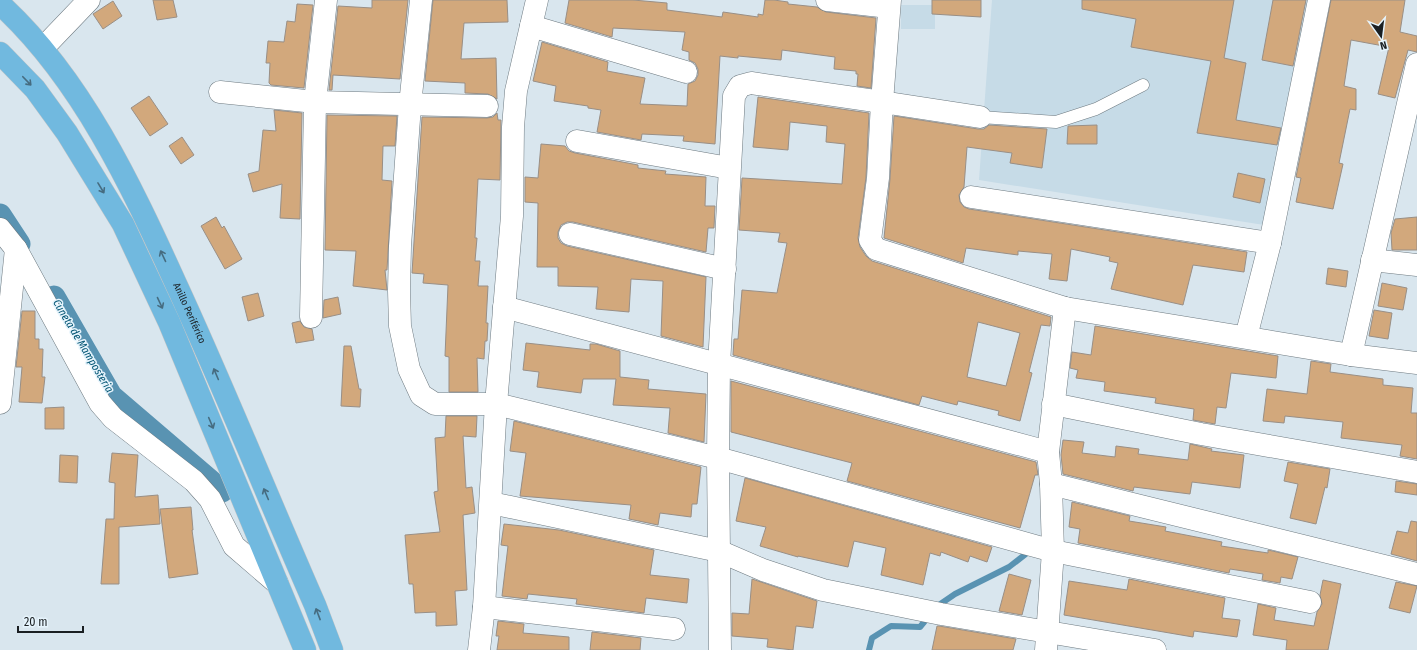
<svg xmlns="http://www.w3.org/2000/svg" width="1417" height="650" font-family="'Fira Sans Condensed',sans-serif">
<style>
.built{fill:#c6dbe7}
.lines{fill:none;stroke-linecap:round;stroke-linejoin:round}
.stream{stroke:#5993b2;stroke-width:6}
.canal{stroke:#5993b2;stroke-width:23}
.building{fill:#d2a87c;stroke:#998f86;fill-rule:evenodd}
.lane-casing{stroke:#6e7a81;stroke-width:13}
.street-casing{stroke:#6e7a81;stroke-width:23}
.secondary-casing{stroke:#6e7a81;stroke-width:23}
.highway-casing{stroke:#c3c5c6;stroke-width:23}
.lane{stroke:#fff;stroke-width:12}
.street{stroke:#fff;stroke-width:22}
.secondary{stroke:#fff;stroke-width:22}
.highway{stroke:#71b9df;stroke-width:22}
.oneway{stroke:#466c80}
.labels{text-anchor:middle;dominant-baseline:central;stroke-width:3;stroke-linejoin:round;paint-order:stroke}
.street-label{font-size:10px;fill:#1a1f22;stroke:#e6f4fc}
.water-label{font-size:11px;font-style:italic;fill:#015372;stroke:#e6f4fc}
</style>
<rect width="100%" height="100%" fill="#d9e6ee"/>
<g class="built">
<polygon points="992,0 1310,0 1264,225 979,180"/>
<rect x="901" y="5" width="34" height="24"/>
</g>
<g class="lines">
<g class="stream">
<polyline points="936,607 955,594 1009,567 1031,550"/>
<polyline points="869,650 872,638 891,626 920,627 929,616"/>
</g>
<g class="canal">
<polyline points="0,215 19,244"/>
<polyline points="54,297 111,396 222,491"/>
</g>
</g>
<g class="building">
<polygon points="153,0 173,0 177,17 157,20"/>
<polygon points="372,0 408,0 400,79 333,75 332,90 329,90 338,6 372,8"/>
<polygon points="433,0 507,0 508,22 464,23 461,59 496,58 497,99 488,94 465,93 465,83 425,81"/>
<polygon points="569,0 633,0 667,3 667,10 722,17 723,12 758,17 758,14 763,15 765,0 774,0 788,2 788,4 817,7 826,12 876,18 871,88 857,86 858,74 856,74 856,71 834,69 835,57 782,50 781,60 738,56 738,58 720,56 715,144 683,141 684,136 642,134 641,140 597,132 601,110 588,108 588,106 554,101 556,86 533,81 542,42 608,62 607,71 645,78 640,104 687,106 688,84 695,81 698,75 698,69 695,63 689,60 689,52 682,50 685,32 613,28 612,37 565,23"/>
<polygon points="932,0 981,0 981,17 932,14"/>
<polygon points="1082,0 1234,0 1224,58 1246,63 1236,120 1281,128 1277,145 1197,133 1211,61 1131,47 1136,19 1082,9"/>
<polygon points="1273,0 1306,0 1293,66 1262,60"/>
<polygon points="1331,0 1405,0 1400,32 1417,36 1417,52 1408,50 1395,98 1378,94 1389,47 1351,40 1344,86 1356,89 1356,110 1350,109 1339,163 1343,164 1333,209 1296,202 1301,178 1296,177"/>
<polygon points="113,1 122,16 103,29 93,14"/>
<polygon points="297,4 313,5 304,88 271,85 269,83 270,63 266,63 268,41 284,42 287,21 295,22"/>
<polygon points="149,96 168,124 150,136 131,108"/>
<path d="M758 97 869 113 866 177 858 238 860 247 866 256 872 261 1051 317 1050 326 1041 325 1029 372 1032 373 1020 421 998 415 999 411 958 401 957 405 922 396 919 405 733 355 734 339H738L742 290 777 293 787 243 778 242 780 233 739 230 742 178 842 184 845 144 826 142 827 126 790 122 788 150 753 147ZM978 322 1020 333 1006 386 967 377Z"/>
<polygon points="274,110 302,113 300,219 280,218 282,184 253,192 248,174 259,171 263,130 276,131"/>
<polygon points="497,113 498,120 501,120 500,180 478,179 475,238 477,238 475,261 480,261 478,286 488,286 486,323 488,323 487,341 485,341 484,359 477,358 478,392 449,392 449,357 445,356 448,285 423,283 424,274 412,273 422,117 487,118 493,117"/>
<polygon points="327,115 397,116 395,146 383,146 382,180 392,181 387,270 385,270 387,290 353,286 356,251 325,250"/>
<polygon points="894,116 978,129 984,129 989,125 1047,129 1042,168 1010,163 1012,153 967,147 964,187 959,195 960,202 964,207 969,209 1247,252 1244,272 1193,265 1183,305 1111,289 1118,263 1109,261 1110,257 1071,249 1067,281 1049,279 1052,254 1018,251 1018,255 966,248 963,263 884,238 890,179"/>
<polygon points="1097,125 1097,144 1067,144 1068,126"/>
<polygon points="182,137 194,155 181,164 169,146"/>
<polygon points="541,144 565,146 569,151 575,153 638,165 638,168 666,171 665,174 706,177 705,206 715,206 714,228 708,228 706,252 573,222 567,222 561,225 558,232 558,238 561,243 567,246 706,277 703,347 661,336 663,281 631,279 629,312 596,309 598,287 558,286 558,267 537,267 538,203 525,202 525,177 538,178"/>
<polygon points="1238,173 1265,179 1260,203 1233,197"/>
<polygon points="216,217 222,228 224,226 242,259 225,269 201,226"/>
<polygon points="1417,217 1417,250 1392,250 1391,233 1395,219"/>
<polygon points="1328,268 1348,271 1346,287 1326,284"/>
<polygon points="1382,283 1407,288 1403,310 1378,306"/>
<polygon points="258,293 264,316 248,321 242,297"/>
<polygon points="338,297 341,314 323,318 324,300"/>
<polygon points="1374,310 1392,313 1388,339 1369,336"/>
<polygon points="22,311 35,311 35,339 39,339 39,349 43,349 42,377 45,377 42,403 19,402 22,367 16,367"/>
<polygon points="300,321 304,327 312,329 314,340 296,343 292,323"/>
<polygon points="1095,326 1278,356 1276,378 1231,373 1226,408 1217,407 1215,424 1193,420 1194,409 1155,403 1156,398 1104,391 1105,382 1076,378 1078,370 1070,368 1072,352 1091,355"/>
<polygon points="526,343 590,350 590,344 596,344 620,351 620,377 649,380 648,389 706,394 704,442 668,433 670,408 613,405 616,379 583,379 581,393 537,387 539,372 523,370"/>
<polygon points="344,346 351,346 359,389 361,389 360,407 341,406"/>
<polygon points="1311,361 1331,364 1330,372 1383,379 1383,385 1413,388 1411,413 1417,413 1417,459 1400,456 1402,445 1341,438 1343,422 1285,416 1284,423 1263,421 1267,389 1307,394"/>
<polygon points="731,381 1036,462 1038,475 1035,475 1020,528 847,481 852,463 731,432"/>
<polygon points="64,407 64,429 45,429 45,408"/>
<polygon points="446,416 477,416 476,437 463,436 466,488 472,487 475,513 463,515 467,590 455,591 457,625 436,626 436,612 415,613 413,584 409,584 405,535 440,532 434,492 438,491 435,438 445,437"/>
<polygon points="514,421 701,467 697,504 692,504 691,517 660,513 658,525 629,519 631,505 520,496 526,453 510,451"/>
<polygon points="1063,440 1084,442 1082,453 1115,457 1116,446 1139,449 1138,454 1188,460 1190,444 1212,449 1211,451 1244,455 1240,488 1192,482 1190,494 1134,487 1133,491 1063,474 1061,455"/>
<polygon points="112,453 138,455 135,497 158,495 160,524 119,527 119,584 101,584 106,519 114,519 115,483 109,482"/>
<polygon points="60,455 78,456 77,483 59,482"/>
<polygon points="1288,462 1330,469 1327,488 1325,487 1316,524 1290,518 1298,484 1284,481"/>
<polygon points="745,478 992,547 987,562 970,556 968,562 941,552 940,556 930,553 923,585 881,575 886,548 854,541 848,567 798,556 798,557 760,546 766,527 736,521"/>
<polygon points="1396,481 1417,484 1417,495 1395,492"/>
<polygon points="1072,502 1130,516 1129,521 1166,527 1165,531 1222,542 1221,546 1268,553 1268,550 1298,557 1292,579 1281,577 1280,583 1262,580 1263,574 1230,569 1229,573 1078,543 1080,529 1069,527"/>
<polygon points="191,507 193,530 192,530 198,574 169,578 160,509"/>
<polygon points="1411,521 1417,522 1417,561 1391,554 1397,531 1408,533"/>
<polygon points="504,524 559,530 654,550 650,575 689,579 687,603 646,598 644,613 576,604 577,599 528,594 527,599 502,596 508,546 501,545"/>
<polygon points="1009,574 1031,580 1022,615 999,611"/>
<polygon points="752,579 817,601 813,628 796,626 793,650 767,647 768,639 732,636 732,613 749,614"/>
<polygon points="1129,579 1225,598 1222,618 1240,620 1237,637 1194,631 1193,637 1064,615 1069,581 1127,590"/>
<polygon points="1323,580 1341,584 1328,650 1286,650 1287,640 1253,635 1258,604 1276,608 1274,620 1314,626 1317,612 1322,604 1320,595"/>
<polygon points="1396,582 1417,586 1410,613 1389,608"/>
<polygon points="498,621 524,624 523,633 569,637 569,650 497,650 499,636 496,636"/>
<polygon points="937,626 939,626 1016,639 1013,650 932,650"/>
<polygon points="592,632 641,638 640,650 590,650"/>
</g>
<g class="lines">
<g class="lane-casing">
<polyline id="lane" points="980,117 1056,122 1096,109 1143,85"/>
</g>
<g class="street-casing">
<g id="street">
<polyline points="421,0 410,105 400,246 399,291 400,326 409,369 421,395 435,404 496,404 718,458 1053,551 1310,602"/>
<polyline points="827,0 889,7"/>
<polyline points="531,26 686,72"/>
<polyline points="43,48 89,0"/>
<polyline points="220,92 315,102 487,106"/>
<polyline points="980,117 882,102 878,178 870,240 876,249 1065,308 1351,355 1417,363"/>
<polyline points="577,141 729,168"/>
<polyline points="971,197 1270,243"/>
<polyline points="0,229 16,249 100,403 113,418 194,481 210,499 234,546 277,583"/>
<polyline points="570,234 725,269"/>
<polyline points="1372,260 1417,265"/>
<polyline points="504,307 1048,452"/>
<polyline points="311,317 315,102 326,0"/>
<polyline points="1246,337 1270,243 1319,0"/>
<polyline points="1351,355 1417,64"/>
<polyline points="0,403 16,249"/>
<polyline points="1053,404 1201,434 1417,472"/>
<polyline points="1051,484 1417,574"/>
<polyline points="491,503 719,551 763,570 823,590 941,614 1155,650"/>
<polyline points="484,607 674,629"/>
<polyline points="1046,650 1053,551 1051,484 1048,452 1065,308"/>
</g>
</g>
<g class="secondary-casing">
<g id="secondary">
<polyline points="479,650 484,607 496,404 512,216 513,127 516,91 537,0"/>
<polyline points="720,650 718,458 719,365 734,96 740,86 751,83 882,102 890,0"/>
</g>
</g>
<g class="highway-casing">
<g id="highway">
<path id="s1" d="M0 4C81 78 131 185 176 284 225 390 268 498 315 605L332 650"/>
<polyline points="0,53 35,89 67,133 123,224 169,322 305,650"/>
</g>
</g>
<use href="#lane" class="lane"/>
<use href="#street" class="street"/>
<use href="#secondary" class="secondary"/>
<use href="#highway" class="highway"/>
</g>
<defs><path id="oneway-shaft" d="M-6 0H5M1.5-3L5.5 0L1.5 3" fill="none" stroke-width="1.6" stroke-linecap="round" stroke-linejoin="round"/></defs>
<g class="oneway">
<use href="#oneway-shaft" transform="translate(27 81) rotate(46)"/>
<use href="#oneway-shaft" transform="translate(101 188) rotate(59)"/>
<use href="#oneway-shaft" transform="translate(163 256) rotate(-115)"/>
<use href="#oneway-shaft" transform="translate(160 303) rotate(65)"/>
<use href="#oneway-shaft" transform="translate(216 374) rotate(-113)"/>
<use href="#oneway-shaft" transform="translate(211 423) rotate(67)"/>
<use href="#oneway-shaft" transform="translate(266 494) rotate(-113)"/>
<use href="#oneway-shaft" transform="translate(318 614) rotate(-111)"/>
</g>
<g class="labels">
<g class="street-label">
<text stroke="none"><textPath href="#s1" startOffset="365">Anillo Periférico</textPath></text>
</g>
<g class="water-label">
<text transform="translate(83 346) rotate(59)">Cuneta de Mamposteria</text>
</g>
</g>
<g transform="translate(1381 36) rotate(166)" stroke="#e6f4fc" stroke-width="3" paint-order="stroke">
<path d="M0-3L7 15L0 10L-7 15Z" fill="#1a1f22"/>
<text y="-6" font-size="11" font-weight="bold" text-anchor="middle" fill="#1a1f22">N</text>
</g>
<path d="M18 626v6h65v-6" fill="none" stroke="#1a1f22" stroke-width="2"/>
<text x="24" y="626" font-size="12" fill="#1a1f22" stroke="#e6f4fc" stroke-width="3" paint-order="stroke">20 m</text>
</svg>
